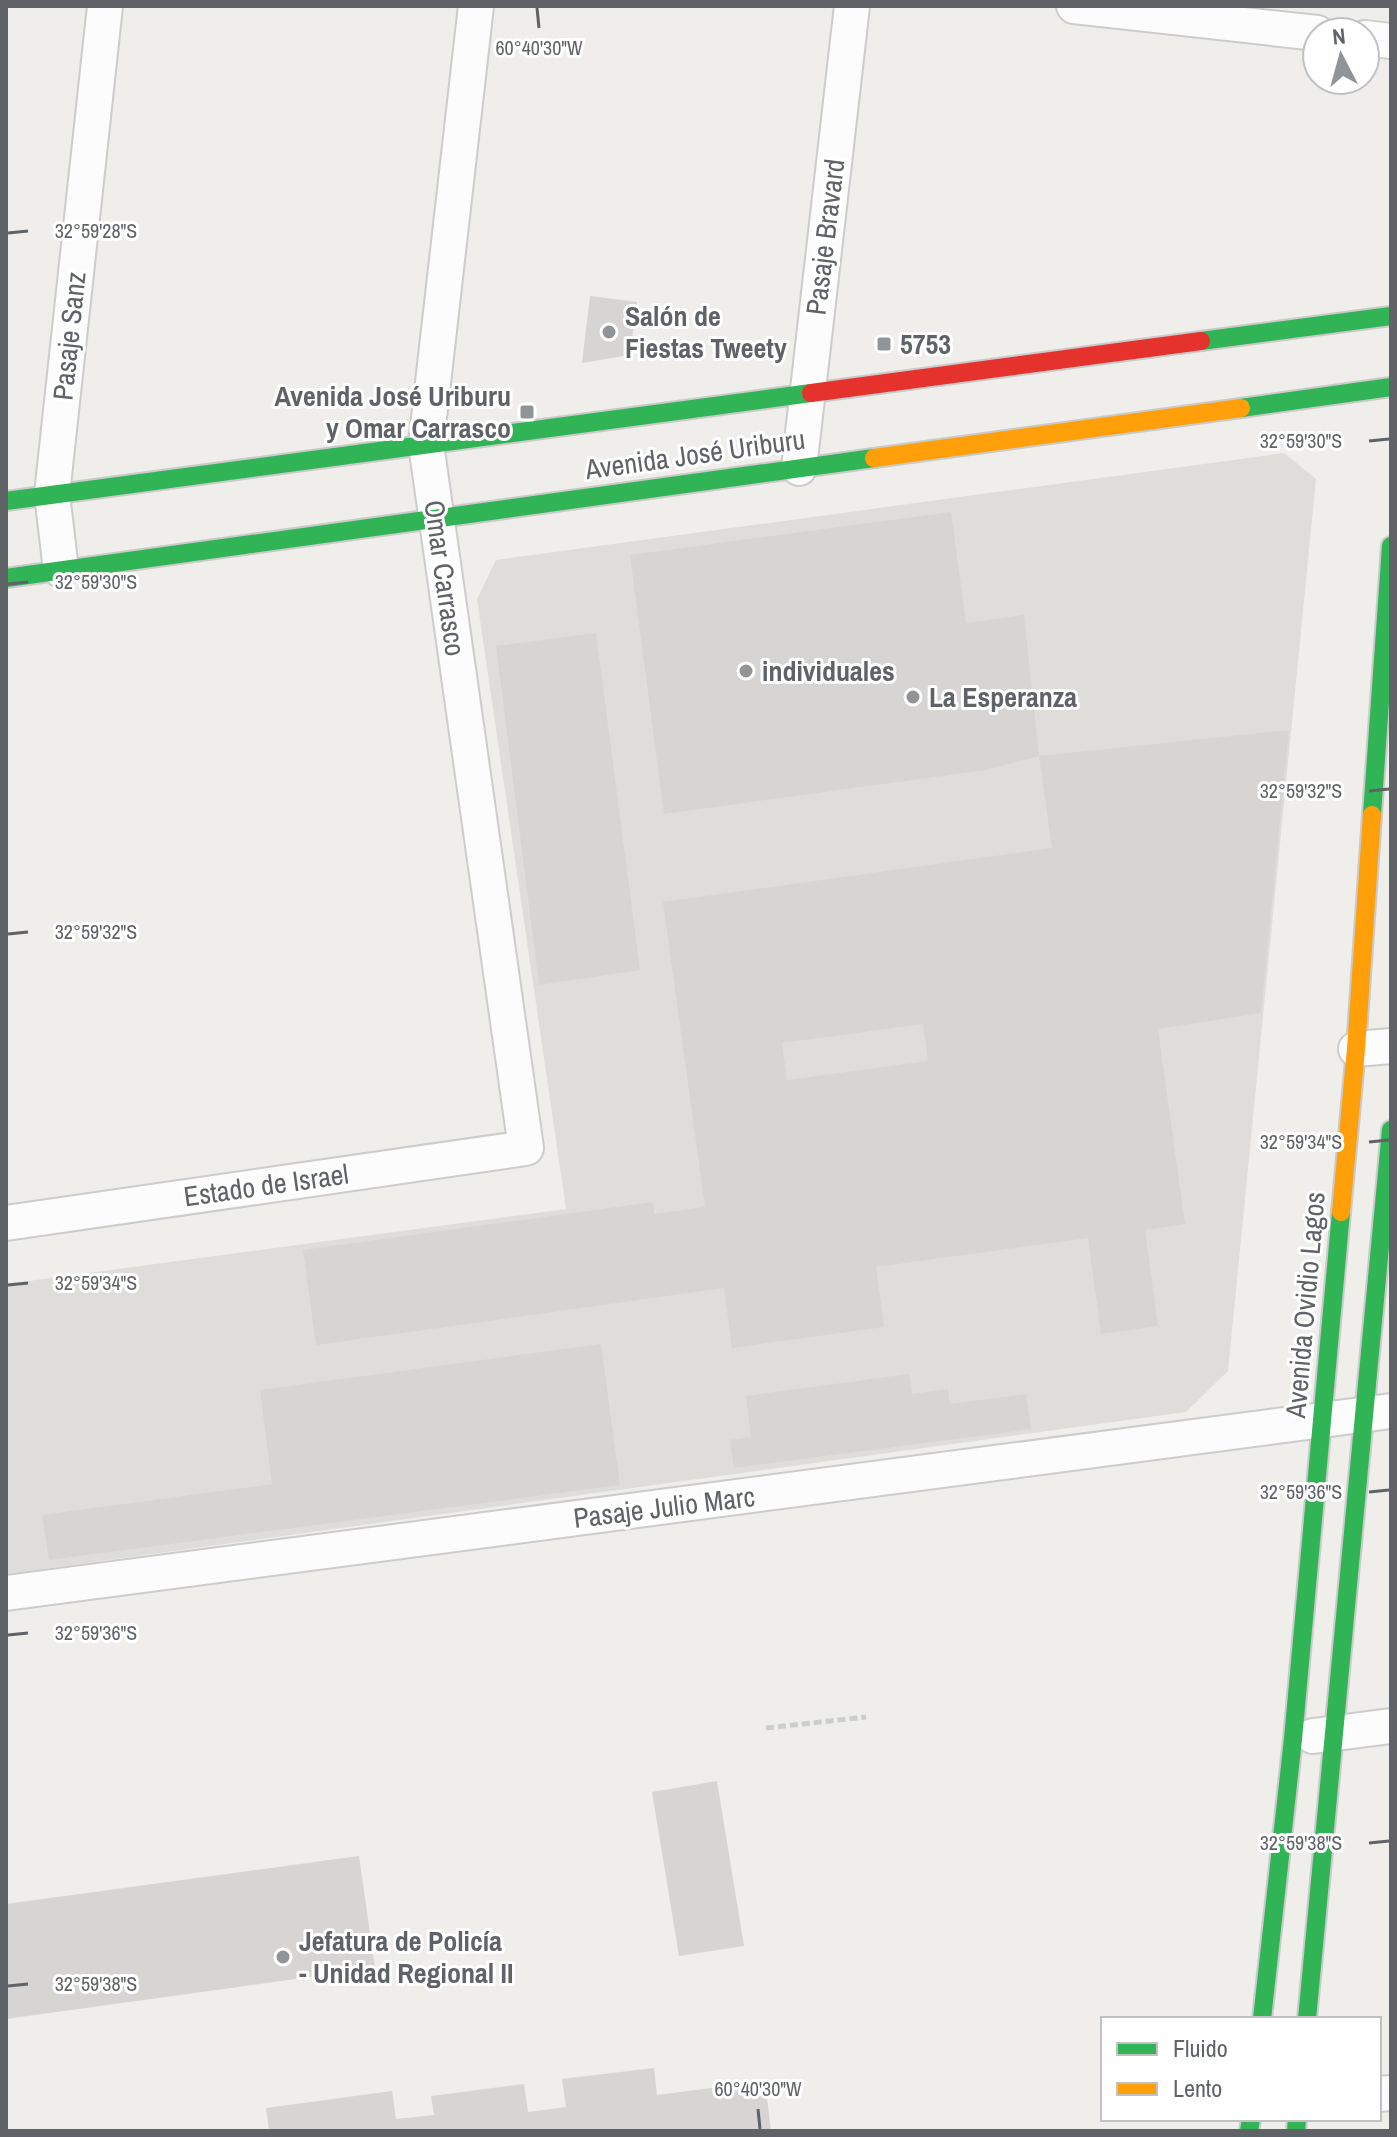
<svg xmlns="http://www.w3.org/2000/svg" width="1397" height="2137" font-family="'Archivo Narrow',sans-serif">
<style>
.industrial{fill:#dfddda}
.building{fill:#d6d5d3;fill-rule:evenodd}
.lines{fill:none;stroke-linecap:round;stroke-linejoin:round}
.street-casing{stroke:#cbcccc;stroke-width:38}
.fast-casing{stroke:#cacacb;stroke-width:22}
.slow-casing{stroke:#cacacb;stroke-width:22}
.jam-casing{stroke:#cacacb;stroke-width:22}
.path{stroke:#cacfcc;stroke-width:5;stroke-dasharray:8 4;stroke-linecap:butt}
.street{stroke:#fdfcfc;stroke-width:34}
.fast{stroke:#30b455;stroke-width:18}
.slow{stroke:#ff9f0a;stroke-width:18}
.jam{stroke:#e5322d;stroke-width:18}
.ticks{fill:none;stroke:#5f6368;stroke-width:3}
.poi-dot{fill:#919496;stroke:#fff;stroke-width:3}
.labels{text-anchor:middle;dominant-baseline:central;stroke-width:6;stroke-linejoin:round;paint-order:stroke}
.street-label{font-size:28px;fill:#5f6368;stroke:#fff}
.poi-label{font-size:28px;font-weight:bold;fill:#5f6368;stroke:#fff;text-anchor:start}
.ticks-label{font-size:20px;text-anchor:middle;fill:#5f6368;stroke:#fff;stroke-width:6;stroke-linejoin:round;paint-order:stroke}
</style>
<rect width="100%" height="100%" fill="#efeeea"/>
<polygon class="industrial" points="1284,453 1316,479 1228,1371 1186,1412 6,1574 6,1284 566,1209 477,599 496,560"/>
<g class="building">
<polygon points="590,296 637,302 630,355 582,363"/>
<polygon points="951,512 966,623 1024,615 1039,756 986,770 664,814 630,555"/>
<polygon points="596,633 640,970 539,985 496,646"/>
<path d="M1289 730 1261 1013 1158 1029 1185 1224 1145 1230 1158 1326 1101 1334 1088 1238 876 1267 884 1327 732 1348 724 1288 316 1345 303 1250 653 1202 654 1214 705 1207 663 902 1052 848 1039 756ZM923 1024 928 1061 787 1080 782 1043Z"/>
<polygon points="601,1344 620,1485 49,1560 42,1515 272,1484 260,1390"/>
<polygon points="909,1374 912,1394 948,1389 950,1404 1026,1394 1031,1429 734,1468 730,1440 751,1437 746,1396"/>
<polygon points="717,1781 744,1946 679,1956 652,1792"/>
<polygon points="359,1856 375,1968 6,2019 6,1904"/>
<polygon points="654,2068 657,2095 765,2081 771,2131 269,2131 266,2108 392,2091 396,2119 434,2115 431,2096 524,2084 528,2112 566,2107 562,2079"/>
</g>
<g class="lines">
<g class="street-casing">
<g id="street">
<polyline points="1074,6 1317,33"/>
<polyline points="1365,38 1391,41"/>
<polyline points="799,468 852,6"/>
<polyline points="61,570 52,494 105,6"/>
<polyline points="1356,1049 1391,1046"/>
<polyline points="6,1223 526,1148 426,444 476,6"/>
<polyline points="6,1593 1391,1411"/>
<polyline points="1313,1736 1391,1726"/>
<polyline points="1379,2094 1391,2093"/>
</g>
</g>
<g class="fast-casing">
<g id="fast">
<polyline points="1201,341 1391,316"/>
<polyline points="1241,408 1391,387"/>
<polyline points="6,501 811,393"/>
<polyline points="6,578 874,458"/>
<polyline points="1372,815 1391,546"/>
<polyline points="1262,2019 1293,1739 1341,1212"/>
<polyline points="1307,2019 1391,1130"/>
<polyline points="1249,2131 1251,2119"/>
<polyline points="1296,2131 1297,2119"/>
</g>
</g>
<g class="slow-casing">
<g id="slow">
<polyline points="874,458 1241,408"/>
<polyline points="1341,1212 1356,1049 1372,815"/>
</g>
</g>
<g class="jam-casing">
<polyline id="jam" points="811,393 1201,341"/>
</g>
<polyline class="path" points="766,1728 866,1717"/>
<use href="#street" class="street"/>
<use href="#fast" class="fast"/>
<use href="#slow" class="slow"/>
<use href="#jam" class="jam"/>
</g>
<path class="ticks" d="M537 8 539 28M8 233 28 231M1369 441 1389 439M8 584 28 582M1369 791 1389 789M8 934 28 932M1369 1142 1389 1140M8 1285 28 1283M1369 1492 1389 1490M8 1635 28 1633M1369 1843 1389 1841M8 1986 28 1984M758 2109 760 2129"/>
<g class="poi-dot">
<circle cx="609" cy="332" r="8"/>
<rect x="876" y="336" width="16" height="16" rx="4"/>
<rect x="519" y="404" width="16" height="16" rx="4"/>
<circle cx="746" cy="671" r="8"/>
<circle cx="913" cy="697" r="8"/>
<circle cx="283" cy="1957" r="8"/>
</g>
<g class="labels">
<g class="street-label">
<text transform="translate(825 237) rotate(-83)">Pasaje Bravard</text>
<text transform="translate(69 336) rotate(-84)">Pasaje Sanz</text>
<text transform="translate(695 454) rotate(-8)">Avenida José Uriburu</text>
<text transform="translate(445 578) rotate(82)">Omar Carrasco</text>
<text transform="translate(266 1185) rotate(-8)">Estado de Israel</text>
<text transform="translate(1305 1305) rotate(-85)">Avenida Ovidio Lagos</text>
<text transform="translate(664 1507) rotate(-7)">Pasaje Julio Marc</text>
</g>
<g class="poi-label">
<text x="625" y="316">Salón de<tspan x="625" dy="32">Fiestas Tweety</tspan></text>
<text x="900" y="344">5753</text>
<text x="511" y="396" text-anchor="end">Avenida José Uriburu<tspan x="511" dy="32">y Omar Carrasco</tspan></text>
<text x="762" y="671">individuales</text>
<text x="929" y="697">La Esperanza</text>
<text x="299" y="1941">Jefatura de Policía<tspan x="299" dy="32">- Unidad Regional II</tspan></text>
</g>
</g>
<g class="ticks-label">
<text x="539" y="55">60°40'30"W</text>
<text x="96" y="238">32°59'28"S</text>
<text x="1301" y="448">32°59'30"S</text>
<text x="96" y="589">32°59'30"S</text>
<text x="1301" y="798">32°59'32"S</text>
<text x="96" y="939">32°59'32"S</text>
<text x="1301" y="1149">32°59'34"S</text>
<text x="96" y="1290">32°59'34"S</text>
<text x="1301" y="1499">32°59'36"S</text>
<text x="96" y="1640">32°59'36"S</text>
<text x="1301" y="1850">32°59'38"S</text>
<text x="96" y="1991">32°59'38"S</text>
<text x="758" y="2096">60°40'30"W</text>
</g>
<rect width="1397" height="2137" fill="none" stroke="#5f6368" stroke-width="16"/>
<rect x="1101" y="2017" width="280" height="104" fill="#ffffff" stroke="#bfc1c3" stroke-width="2"/>
<rect x="1117" y="2043" width="40" height="12" fill="#30b455" stroke="#bfc1c3" stroke-width="2"/>
<text x="1173" y="2057" font-size="24" fill="#5f6368">Fluido</text>
<rect x="1117" y="2083" width="40" height="12" fill="#ff9f0a" stroke="#bfc1c3" stroke-width="2"/>
<text x="1173" y="2097" font-size="24" fill="#5f6368">Lento</text>
<g transform="translate(1341 56) rotate(354)"><circle r="38" fill="#ffffff" stroke="#bfc1c3" stroke-width="2"/>
<path d="M0-6L14 30L0 20L-14 30Z" fill="#919496"/>
<text y="-12" font-size="22" font-weight="bold" text-anchor="middle" fill="#5f6368">N</text>
</g>
</svg>
